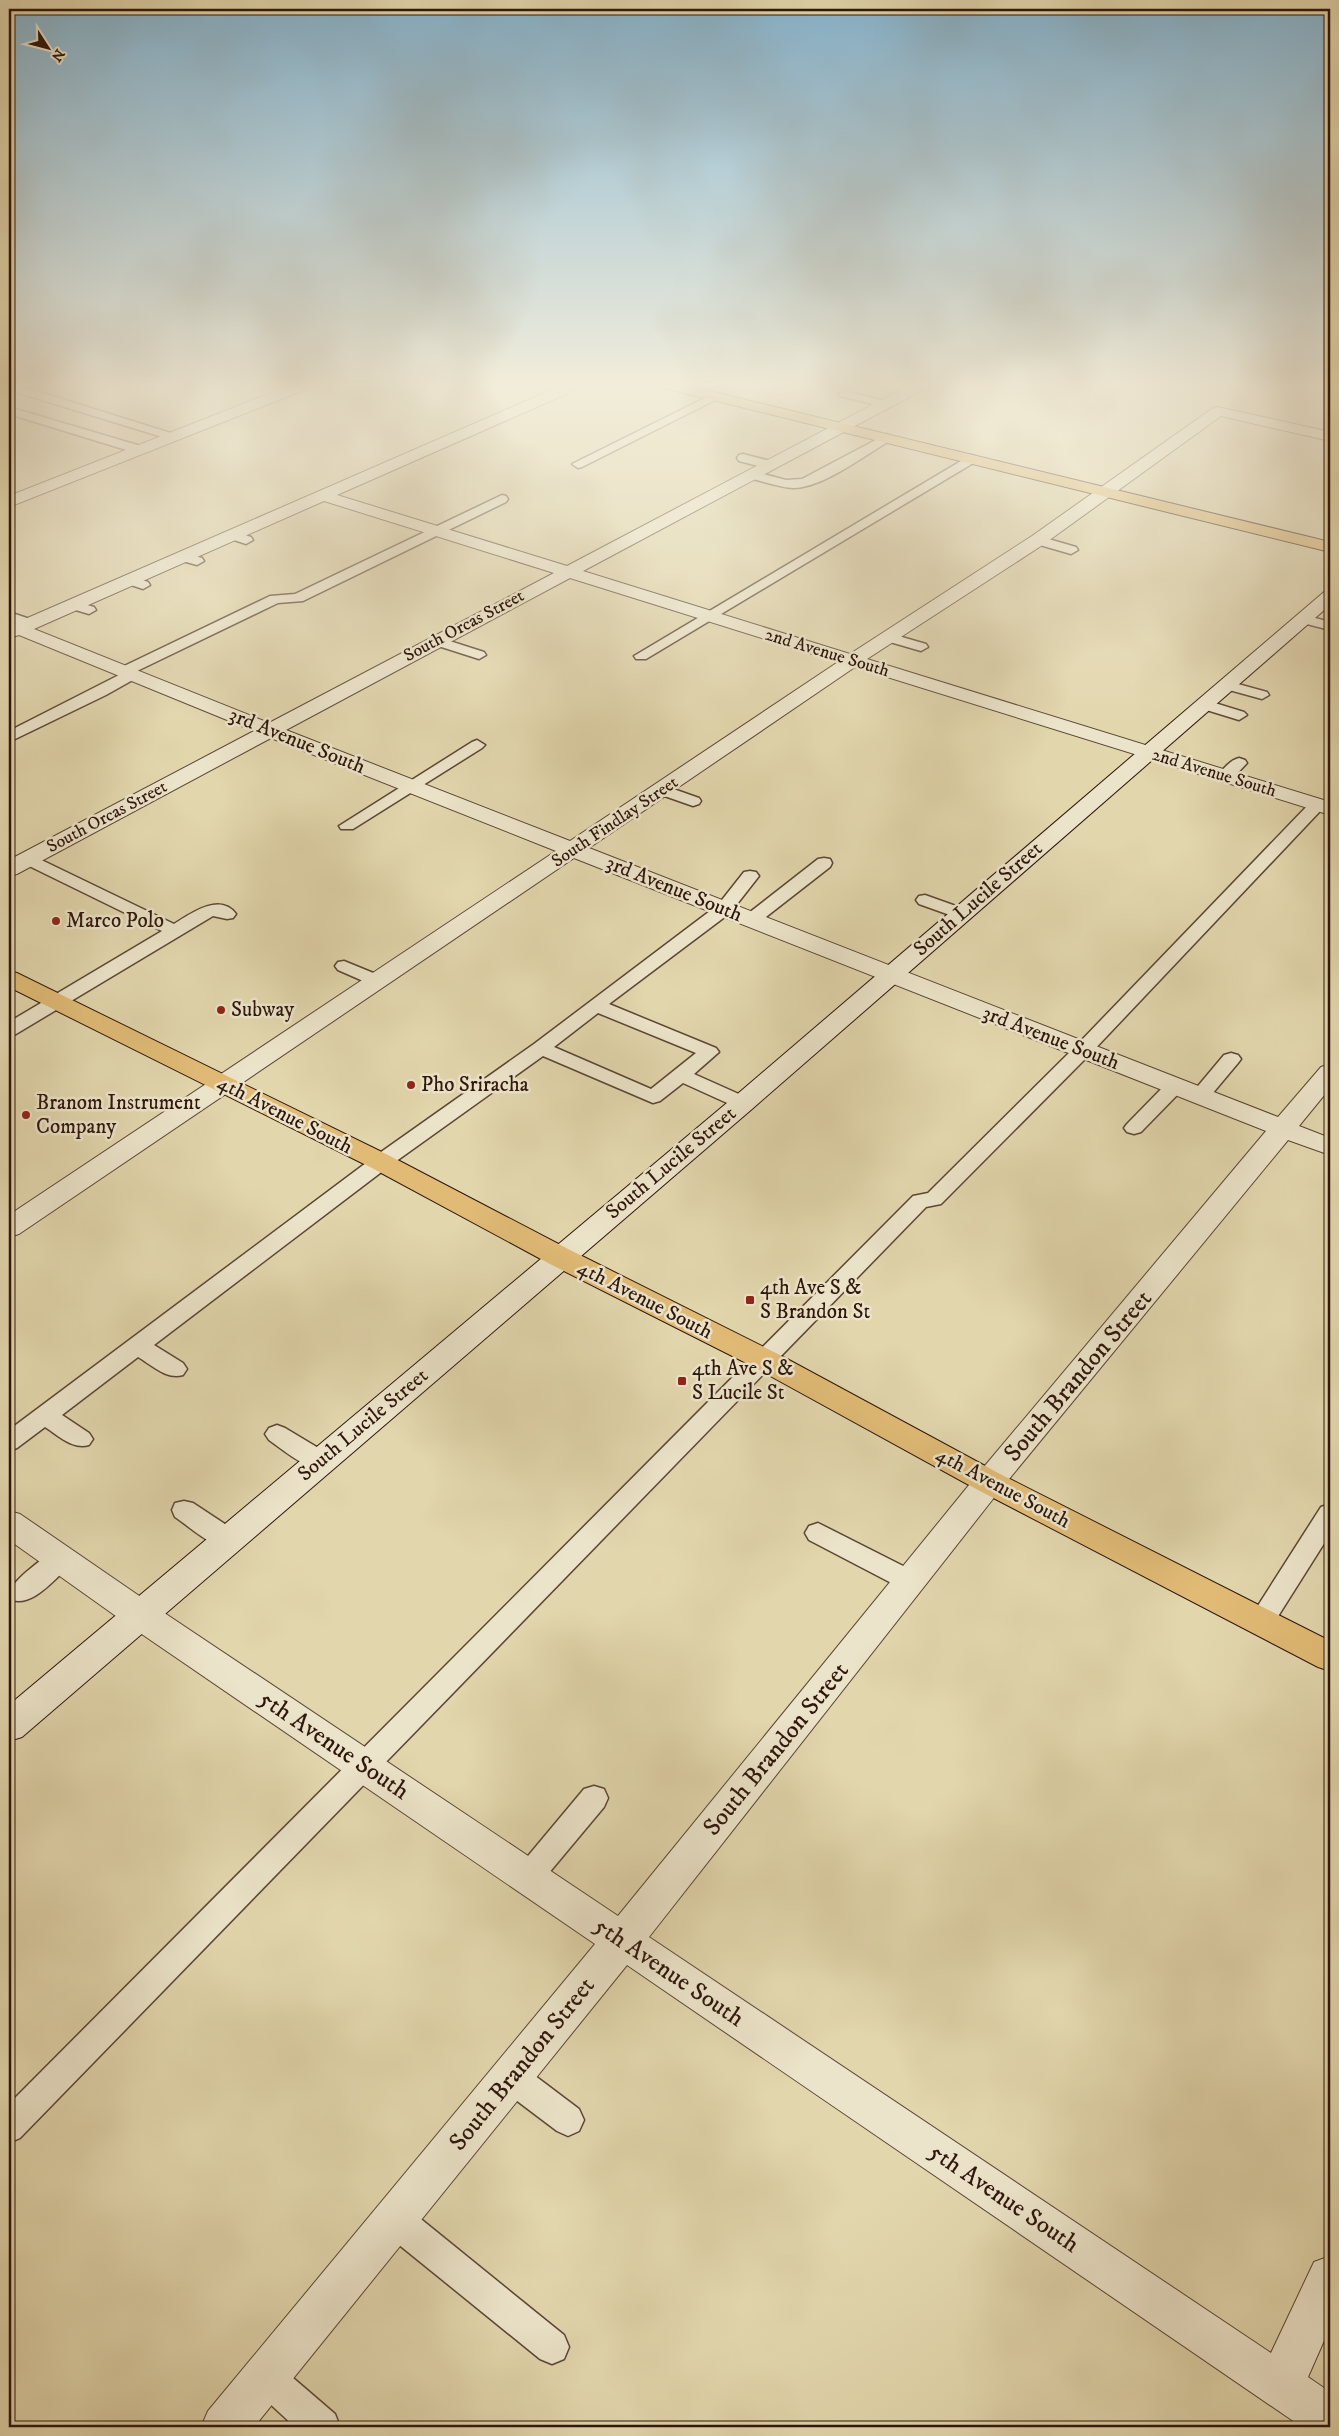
<svg xmlns="http://www.w3.org/2000/svg" width="1339" height="2436" font-family="'IM FELL DW Pica',serif">
<style>
.lines{fill:none;stroke-linecap:round;stroke-linejoin:round}
.lane-casing{stroke:#5b4634;stroke-width:3}
.street-casing{stroke:#5b4634;stroke-width:2}
.secondary-casing{stroke:#2e160c;stroke-width:2}
.primary-casing{stroke:#2e160c;stroke-width:2}
.lane{fill:#ece4ca;fill-rule:evenodd}
.street{fill:#ece4ca;fill-rule:evenodd}
.secondary{fill:#ece4ca;fill-rule:evenodd}
.primary{fill:#e1bb76;fill-rule:evenodd}
.poi-dot{fill:#8f2418;stroke:#ece4ca;stroke-width:2}
.labels{text-anchor:middle;dominant-baseline:central;stroke-width:5;stroke-linejoin:round;paint-order:stroke}
.far-street-label{font-size:18px;fill:#2e160c;stroke:#ece4ca}
.street-label{font-size:21px;fill:#2e160c;stroke:#ece4ca}
.poi-label{font-size:21px;fill:#2e160c;stroke:#ece4ca;text-anchor:start}
.near-street-label{font-size:25px;fill:#2e160c;stroke:#ece4ca}
</style>
<rect width="100%" height="100%" fill="#e2d6ad"/>
<filter id="stains"><feTurbulence type="fractalNoise" baseFrequency=".004" numOctaves="4"/><feColorMatrix values="0 0 0 0 .2 0 0 0 0 .09 0 0 0 0 .02 0 0 0 .5 -.17"/></filter>
<radialGradient id="worn" r=".72"><stop offset=".6" stop-color="#630" stop-opacity="0"/><stop offset="1" stop-color="#630" stop-opacity=".3"/></radialGradient>
<g class="lines">
<g class="lane-casing">
<g id="lane">
<polygon points="9,385 17,385 177,435 179,437 173,441 169,439 9,390"/>
<polygon points="844,391 889,402 891,404 885,407 840,396 838,394"/>
<polygon points="715,393 721,396 719,398 582,467 578,468 572,464"/>
<polygon points="9,407 144,447 146,450 140,454 136,453 9,414"/>
<path d="M887 434 893 438 891 440C865 455 823 488 793 488 778 487 763 481 748 478L746 475 752 471 786 480 802 479Z"/>
<polygon points="743,454 774,462 776,465 770,469 739,461 737,458 739,455"/>
<polygon points="971,455 975,456 977,459 975,462 646,659 636,659 634,656"/>
<polygon points="502,495 506,496 508,499 506,502 303,601 278,603 137,671 140,674 138,677 106,695 9,742 9,731 121,674 118,671 120,668 270,596 295,594"/>
<polygon points="233,531 251,537 253,540 246,544 228,538 227,535"/>
<polygon points="1038,536 1076,547 1078,550 1071,554 1033,543 1031,540"/>
<polygon points="184,553 202,558 204,561 197,565 179,560 177,557"/>
<polygon points="130,576 148,582 150,585 143,589 125,583 123,580 125,577"/>
<polygon points="74,601 94,607 96,610 89,614 69,608 67,605 69,602"/>
<polygon points="12,613 36,621 38,624 31,628 9,621 9,614"/>
<polygon points="1304,615 1330,622 1330,630 1299,622 1297,619 1299,616"/>
<polygon points="888,633 926,644 928,647 921,651 883,640 881,637 883,634"/>
<polygon points="437,637 484,652 486,655 479,659 432,644 430,641 432,638"/>
<polygon points="1227,681 1267,692 1269,695 1262,699 1222,688 1220,685 1222,682"/>
<polygon points="1205,700 1244,712 1247,715 1239,720 1200,708 1197,705 1200,702"/>
<polygon points="477,740 485,745 482,748 353,829 341,829 339,826 472,742"/>
<path d="M1239 758 1245 760 1247 763 1231 780H1219L1217 777C1222 770 1230 760 1239 758Z"/>
<polygon points="662,785 699,798 701,801 699,804 693,806 656,793 654,790 656,787"/>
<polygon points="1317,800 1323,802 1325,805 1323,808 1090,1054 941,1204 926,1207 20,2138 9,2143 9,2104 913,1196 928,1193 1076,1046 1311,802"/>
<path d="M29 854 174 924C190 914 220 892 236 914L233 918 227 919 213 916 16 1034 9 1036V1022L162 931 23 863 21 859 23 855Z"/>
<polygon points="824,858 830,859 832,863 830,867 757,924 745,924 742,920 745,916 818,859"/>
<path d="M750 871 756 872 759 876 730 913 609 1004 716 1048 719 1052 694 1074 750 1099 753 1103 750 1107 743 1109 736 1107 683 1083 660 1101 653 1103 543 1056 388 1167 154 1345 183 1363 187 1369 183 1375C166 1380 152 1365 138 1357L62 1415 89 1433 93 1439 89 1445C73 1450 59 1436 45 1427L17 1448 9 1451V1430L374 1157 534 1044 718 905 744 872ZM598 1013 696 1053 651 1089 554 1047Z"/>
<polygon points="925,895 967,910 970,914 967,918 961,919 919,904 916,900 919,896"/>
<polygon points="344,961 383,977 386,981 383,985 377,987 338,970 335,966 338,962"/>
<polygon points="1231,1053 1238,1055 1241,1059 1238,1063 1207,1100 1200,1102 1193,1100 1190,1096 1193,1092 1224,1055"/>
<polygon points="1175,1080 1182,1082 1185,1086 1182,1090 1141,1132 1134,1134 1127,1132 1124,1128 1127,1124 1168,1082"/>
<path d="M277 1425 285 1428 330 1455 333 1461 330 1467C310 1474 285 1451 269 1440L265 1434 269 1428Z"/>
<path d="M184 1501 193 1503 237 1532 241 1539 237 1546C216 1553 192 1528 175 1517L172 1510 175 1503Z"/>
<polygon points="1330,1504 1330,1534 1270,1629 1261,1633 1252,1629 1248,1622 1252,1615 1321,1507"/>
<polygon points="818,1523 919,1574 923,1581 919,1588 910,1591 901,1588 809,1540 805,1533 809,1526"/>
<path d="M61 1549 70 1552 74 1559 70 1566C54 1579 33 1607 12 1600L9 1594C11 1581 48 1553 61 1549Z"/>
<polygon points="594,1786 604,1789 608,1798 604,1807 538,1886 528,1890 518,1886 513,1877 518,1868 584,1789"/>
<polygon points="511,2061 522,2066 579,2109 584,2120 579,2131 568,2136 557,2131 500,2088 495,2077 500,2066"/>
<polygon points="394,2202 406,2207 564,2335 569,2347 564,2359 552,2364 540,2359 382,2231 377,2219 382,2207"/>
<polygon points="266,2359 278,2365 335,2414 340,2427 295,2427 254,2389 248,2377 254,2365"/>
</g>
</g>
<g class="street-casing">
<g id="street">
<polygon points="291,385 311,385 309,388 9,507 9,496"/>
<path d="M563 385H582L580 388 337 495 567 566 910 385H928L926 388 583 571 850 654 1032 536 1213 408 1218 407 1330 432V441L1221 416 1044 544 867 659 1330 802V815L855 667 589 848 1278 1117 1321 1067 1330 1064V1088L1299 1126 1330 1138V1155L1288 1140 1000 1490 649 1937 1271 2353 1314 2262 1330 2256V2327L1308 2377 1330 2392V2427H1302L627 1965 254 2427H201L208 2411 595 1944 127 1624 9 1540V1511L20 1514 151 1604 618 1916 978 1474 1266 1131 574 858 19 1234 9 1237V1215L556 851 271 738 17 874 9 876V860L254 731 19 635 9 638V626ZM324 501 554 573 269 723 34 629ZM570 578 838 662 570 841 286 730Z"/>
</g>
</g>
<g class="secondary-casing">
<polygon id="secondary" points="1330,591 1330,605 752,1109 22,1737 9,1741 9,1705 734,1097 1324,592"/>
</g>
<g class="primary-casing">
<g id="primary">
<polygon points="661,385 685,385 1330,542 1330,552 663,388"/>
<polygon points="9,971 17,973 390,1156 570,1250 776,1353 1000,1474 1330,1641 1330,1671 1318,1667 978,1490 754,1367 550,1264 372,1168 9,987"/>
</g>
</g>
<use href="#lane" class="lane"/>
<use href="#street" class="street"/>
<use href="#secondary" class="secondary"/>
<use href="#primary" class="primary"/>
</g>
<linearGradient id="sky" x2="0" y2="1"><stop stop-color="#87b6d2"/><stop offset="0.53" stop-color="#f2edda"/><stop offset="1" stop-color="#f2edda" stop-opacity="0"/></linearGradient>
<rect width="1339" height="726" fill="url(#sky)"/>
<g class="poi-dot">
<circle cx="56" cy="921" r="5"/>
<circle cx="221" cy="1010" r="5"/>
<circle cx="411" cy="1085" r="5"/>
<circle cx="26" cy="1115" r="5"/>
<rect x="745" y="1295" width="10" height="10" rx="2.5"/>
<rect x="677" y="1376" width="10" height="10" rx="2.5"/>
</g>
<g class="labels">
<g class="far-street-label">
<text transform="translate(464 626) rotate(-28)">South Orcas Street</text>
<text transform="translate(827 653) rotate(17)">2nd Avenue South</text>
<text transform="translate(1214 773) rotate(17)">2nd Avenue South</text>
<text transform="translate(107 817) rotate(-28)">South Orcas Street</text>
<text transform="translate(615 822) rotate(-34)">South Findlay Street</text>
</g>
<g class="street-label">
<text transform="translate(297 741) rotate(22)">3rd Avenue South</text>
<text transform="translate(674 889) rotate(22)">3rd Avenue South</text>
<text transform="translate(978 899) rotate(-41)">South Lucile Street</text>
<text transform="translate(1051 1038) rotate(21)">3rd Avenue South</text>
<text transform="translate(285 1115) rotate(27)">4th Avenue South</text>
<text transform="translate(671 1163) rotate(-40)">South Lucile Street</text>
<text transform="translate(645 1300) rotate(27)">4th Avenue South</text>
<text transform="translate(363 1425) rotate(-40)">South Lucile Street</text>
<text transform="translate(1003 1488) rotate(28)">4th Avenue South</text>
</g>
<g class="poi-label">
<text x="66" y="921">Marco Polo</text>
<text x="231" y="1010">Subway</text>
<text x="421" y="1085">Pho Sriracha</text>
<text x="36" y="1103">Branom Instrument<tspan x="36" dy="24">Company</tspan></text>
<text x="760" y="1288">4th Ave S &amp;<tspan x="760" dy="24">S Brandon St</tspan></text>
<text x="692" y="1369">4th Ave S &amp;<tspan x="692" dy="24">S Lucile St</tspan></text>
</g>
<g class="near-street-label">
<text transform="translate(1078 1376) rotate(-50)">South Brandon Street</text>
<text transform="translate(334 1745) rotate(34)">5th Avenue South</text>
<text transform="translate(776 1749) rotate(-51)">South Brandon Street</text>
<text transform="translate(669 1972) rotate(34)">5th Avenue South</text>
<text transform="translate(522 2064) rotate(-51)">South Brandon Street</text>
<text transform="translate(1004 2198) rotate(34)">5th Avenue South</text>
</g>
</g>
<rect width="1339" height="2436" fill="none" stroke="#e2d6ad" stroke-width="30"/>
<rect x="10" y="10" width="1319" height="2416" fill="none" stroke="#2e160c" stroke-width="2.5"/>
<rect x="15" y="15" width="1309" height="2406" fill="none" stroke="#2e160c"/>
<g transform="translate(48 48) rotate(126)" stroke="#ece4ca" stroke-width="4" paint-order="stroke">
<path d="M0-4L9 19L0 12L-9 19Z" fill="#2e160c"/>
<text y="-8" font-size="14" font-weight="bold" text-anchor="middle" fill="#2e160c">N</text>
</g>
<rect width="100%" height="100%" filter="url(#stains)"/>
<rect width="100%" height="100%" fill="url(#worn)"/>
</svg>
